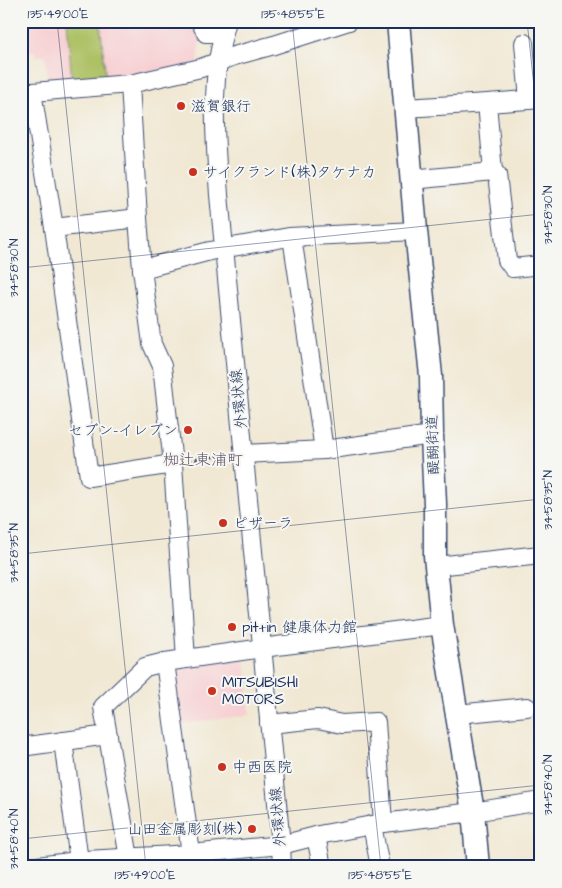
<svg xmlns="http://www.w3.org/2000/svg" width="562" height="888" font-family="'Architects Daughter','Klee One',sans-serif">
<style>
.built{fill:#f7cfd2}
.green{fill:#adc165;stroke:#647862}
.lines{fill:none;stroke-linecap:round;stroke-linejoin:round}
.minor-casing{stroke:#3b4b70;stroke-width:20}
.major-casing{stroke:#3b4b70;stroke-width:25}
.path{stroke:#3b4b70;stroke-width:2.5;stroke-dasharray:4 4;stroke-linecap:butt}
.minor{stroke:#fff;stroke-width:18}
.major{stroke:#fff;stroke-width:22}
.ticks{fill:none;stroke:#1b2f5e;stroke-width:1;stroke-opacity:0.45}
.poi-dot{fill:#c8321e;stroke:#f6f6f2;stroke-width:2}
.labels{text-anchor:middle;dominant-baseline:central;stroke-width:4;stroke-linejoin:round;paint-order:stroke}
.poi-label{font-size:15px;fill:#1b2f5e;stroke:#f6f6f2;text-anchor:start}
.street-label{font-size:15px;fill:#1b2f5e;stroke:#f6f6f2}
.neighbourhood-label{font-size:16px;fill:#665b6e;stroke:#f6f6f2}
.neatline{fill:none;stroke:#1b2f5e;stroke-width:2}
.ticks-label{font-size:12px;text-anchor:middle;fill:#1b2f5e}
</style>
<rect width="100%" height="100%" fill="#f6f6f2"/>
<filter id="ink" filterUnits="userSpaceOnUse"><feTurbulence type="fractalNoise" baseFrequency=".02" numOctaves="2"/><feDisplacementMap in="SourceGraphic" scale="10" xChannelSelector="R" yChannelSelector="G"/><feConvolveMatrix kernelMatrix="1 2 1 2 8 2 1 2 1" color-interpolation-filters="sRGB"/></filter>
<filter id="wash" filterUnits="userSpaceOnUse"><feTurbulence type="fractalNoise" baseFrequency=".0096" numOctaves="4" result="noise"/><feDisplacementMap in="SourceGraphic" scale="20" xChannelSelector="R" yChannelSelector="G"/><feGaussianBlur stdDeviation="1.12" result="paint"/><feColorMatrix in="noise" values="0 0 0 0 0 0 0 0 0 0 0 0 0 0 0 0 0 1.4 0 .05"/><feComposite in="paint" operator="in"/></filter>
<g filter="url(#wash)">
<rect width="100%" height="100%" fill="#f1e8d3"/>
<g class="built">
<polygon points="21,21 67,21 72,83 48,85 45,56 36,56 36,51 21,52"/>
<polygon points="100,21 196,21 200,40 198,63 106,80"/>
<polygon points="245,658 250,715 180,724 172,668"/>
</g>
<polygon class="green" points="67,21 100,21 106,80 72,83"/>
</g>
<g filter="url(#ink)">
<g class="lines">
<g class="minor-casing">
<g id="minor">
<polyline points="200,21 206,33 223,33"/>
<path d="M227 21C209 78 215 136 219 195 224 247 229 300 234 352 250 516 265 681 281 845L282 867"/>
<polyline points="524,43 529,100"/>
<polyline points="130,84 138,218 142,269 152,344 162,366 173,464 186,659"/>
<polyline points="32,92 54,228 89,477 173,464"/>
<polyline points="21,93 130,84 201,68 234,56 274,45 349,21"/>
<polyline points="405,108 487,103"/>
<polyline points="493,172 487,103 541,99"/>
<polyline points="411,180 493,172 497,175 507,260 513,268 541,265"/>
<polyline points="54,228 138,218"/>
<polyline points="292,237 324,450"/>
<polyline points="142,269 210,251 289,237 416,231"/>
<polyline points="244,454 324,450 432,435"/>
<polyline points="436,566 541,555"/>
<polyline points="165,662 191,854"/>
<polyline points="457,714 527,707"/>
<polyline points="269,724 318,719 342,724 376,722 383,823"/>
<polyline points="63,741 79,861"/>
<polyline points="21,747 108,735"/>
<polyline points="372,825 380,867"/>
<polyline points="316,836 322,867"/>
<polyline points="129,858 103,707 145,667 165,662 277,646 442,625"/>
<polyline points="29,867 86,860 191,854 281,845 324,834 383,823 473,812 541,801"/>
</g>
</g>
<g class="major-casing">
<polyline id="major" points="398,21 416,231 431,376 432,435 435,504 435,556 442,625 473,812 478,867"/>
</g>
<polyline class="path" points="187,461 209,457 231,456"/>
<use href="#minor" class="minor"/>
<use href="#major" class="major"/>
</g>
</g>
<path class="ticks" d="M57 21 146 867M292 21 381 867M527 21 541 153M21 268 541 214M21 554 541 499M21 839 541 785"/>
<g class="poi-dot">
<circle cx="181" cy="106" r="5"/>
<circle cx="193" cy="172" r="5"/>
<circle cx="188" cy="430" r="5"/>
<circle cx="223" cy="523" r="5"/>
<circle cx="232" cy="627" r="5"/>
<circle cx="212" cy="691" r="5"/>
<circle cx="222" cy="767" r="5"/>
<circle cx="252" cy="829" r="5"/>
</g>
<g class="labels">
<g class="poi-label">
<text x="191" y="106">滋賀銀行</text>
<text x="203" y="172">サイクランド(株)タケナカ</text>
<text x="178" y="430" text-anchor="end">セブン-イレブン</text>
<text x="233" y="523">ピザーラ</text>
<text x="242" y="627">pit+in 健康体力館</text>
<text x="222" y="682">MITSUBISHI<tspan x="222" dy="17">MOTORS</tspan></text>
<text x="232" y="767">中西医院</text>
<text x="242" y="829" text-anchor="end">山田金属彫刻(株)</text>
</g>
<g class="street-label">
<text transform="translate(239 399) rotate(-96)">外環状線</text>
<text transform="translate(433 445) rotate(-92)">醍醐街道</text>
<text transform="translate(278 817) rotate(-95)">外環状線</text>
</g>
<g class="neighbourhood-label">
<text x="203" y="460">椥辻東浦町</text>
</g>
</g>
<rect width="562" height="888" fill="none" stroke="#f6f6f2" stroke-width="55"/>
<rect x="28" y="28" width="506" height="832" class="neatline"/>
<g class="ticks-label">
<text x="58" y="18">135°49'00"E</text>
<text x="293" y="18">135°48'55"E</text>
<text transform="translate(548 215) rotate(-90)" y="4">34°58'30"N</text>
<text transform="translate(14 268) rotate(-90)" y="4">34°58'30"N</text>
<text transform="translate(548 500) rotate(-90)" y="4">34°58'35"N</text>
<text transform="translate(14 553) rotate(-90)" y="4">34°58'35"N</text>
<text transform="translate(548 785) rotate(-90)" y="4">34°58'40"N</text>
<text transform="translate(14 839) rotate(-90)" y="4">34°58'40"N</text>
<text x="145" y="879">135°49'00"E</text>
<text x="380" y="879">135°48'55"E</text>
</g>
</svg>
